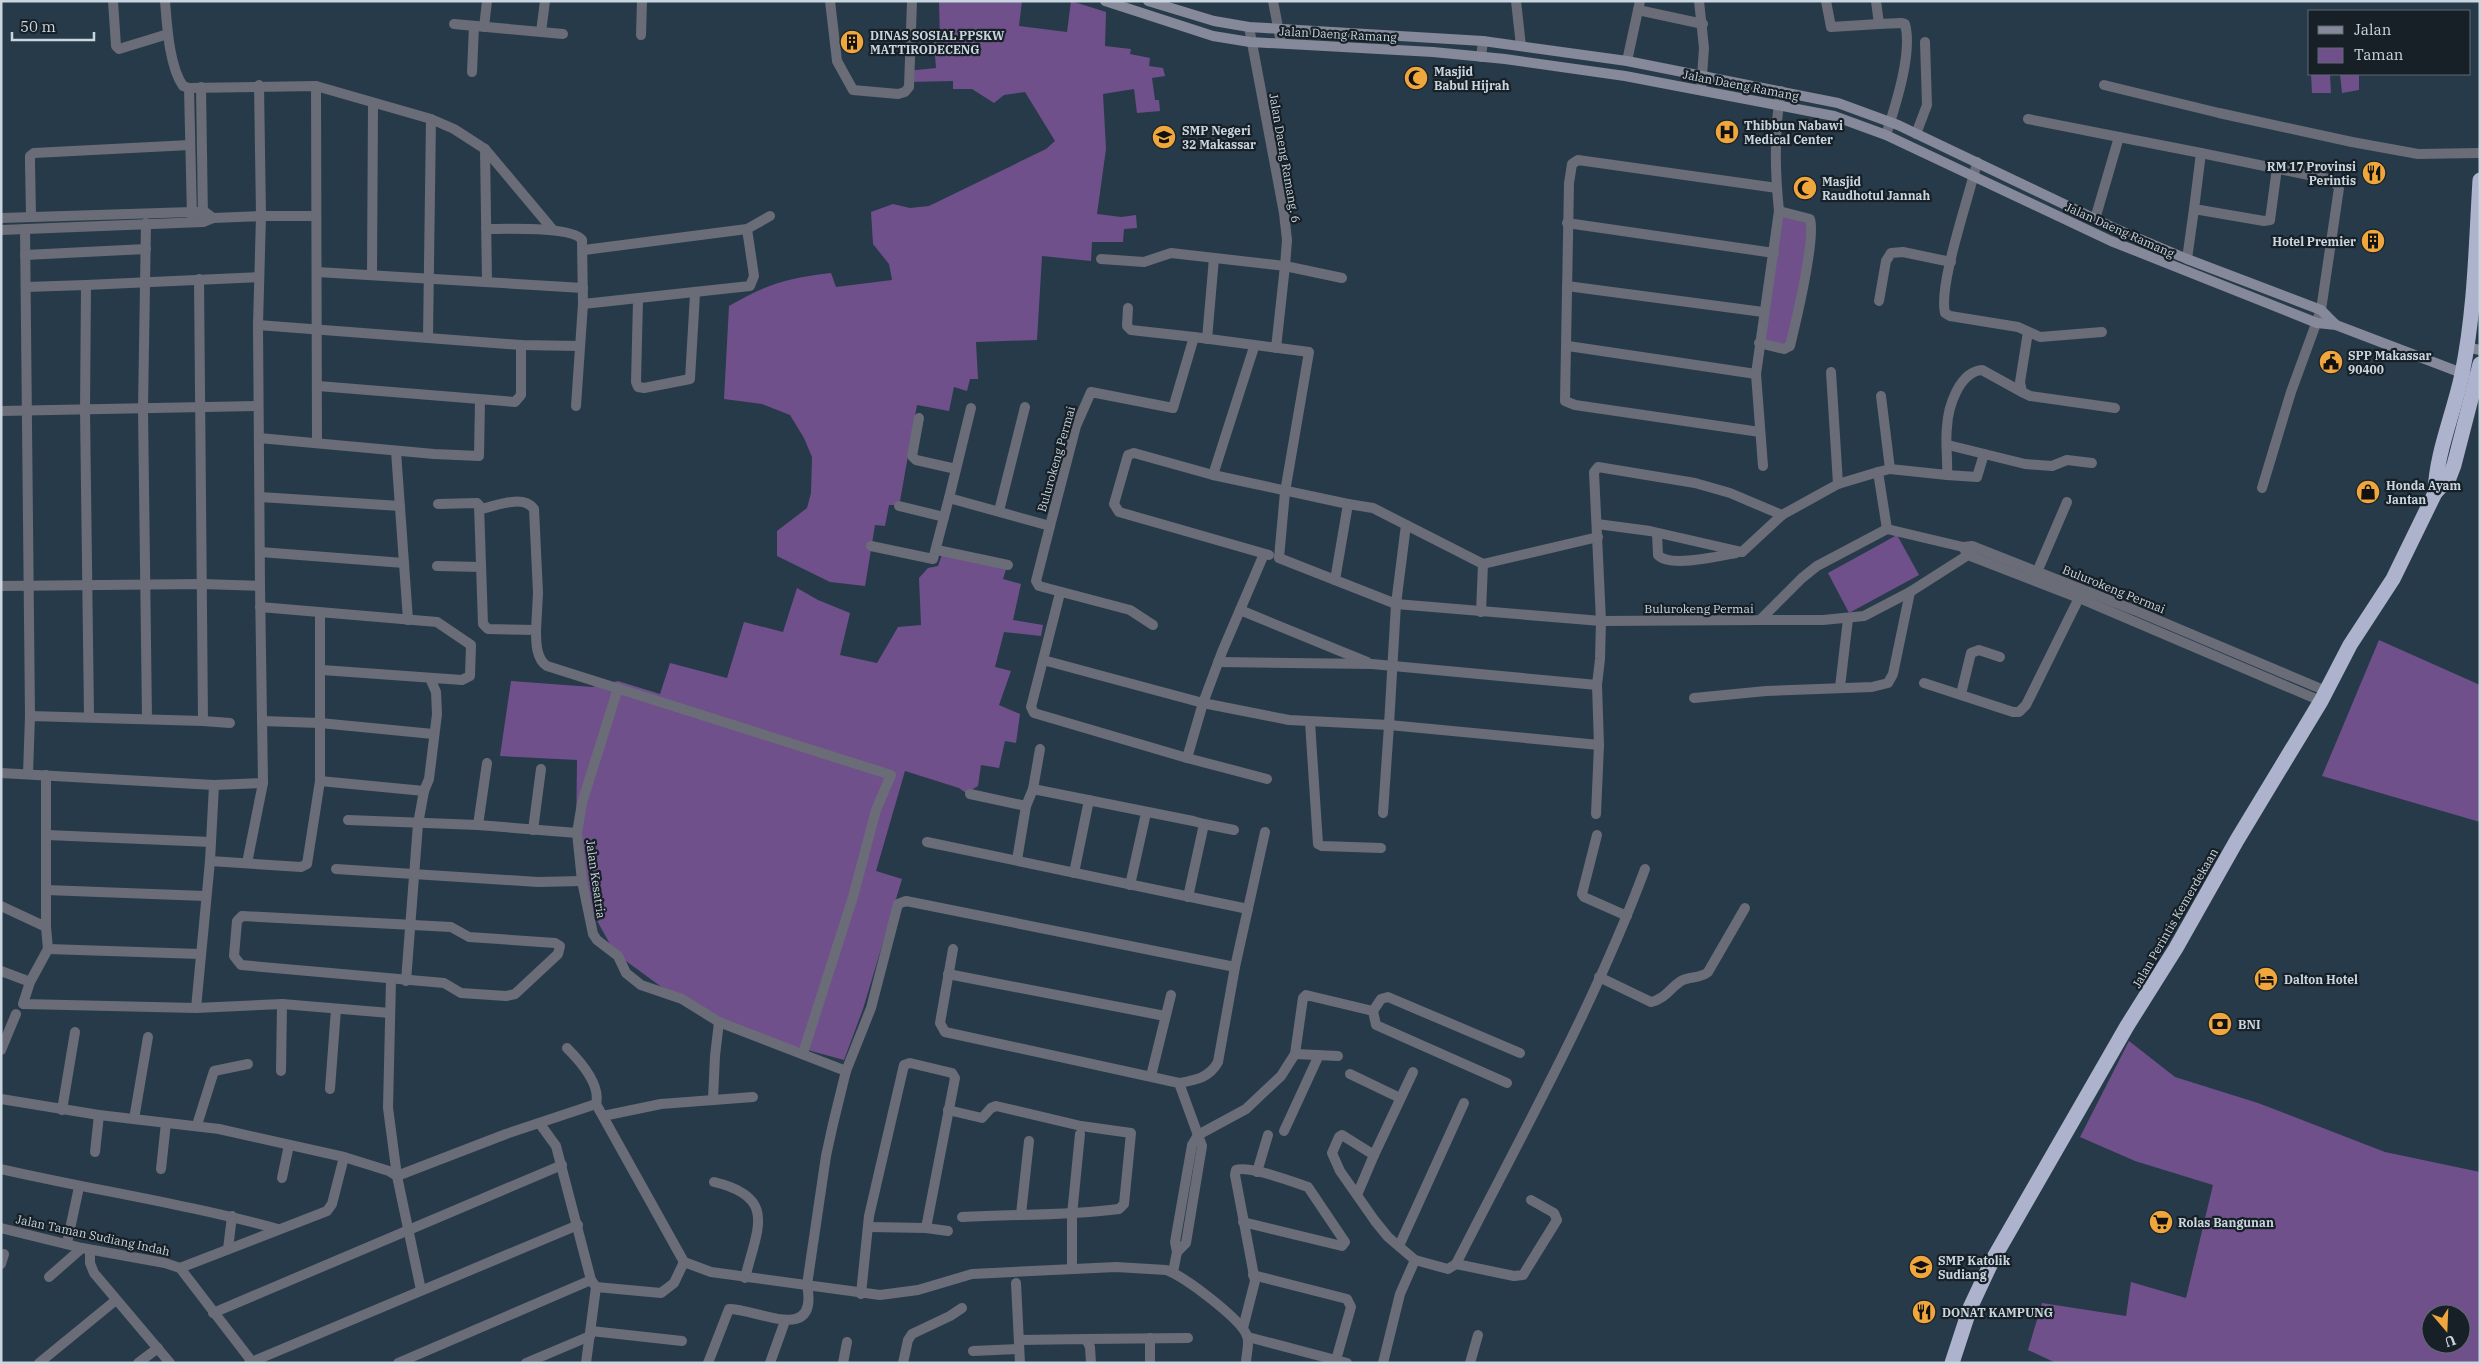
<svg xmlns="http://www.w3.org/2000/svg" width="2481" height="1364" font-family="'IBM Plex Serif',serif">
<style>
.green{fill:#70508a;fill-rule:evenodd}
.lines{fill:none;stroke-linecap:round;stroke-linejoin:round}
.street{stroke:#6a6c77;stroke-width:10}
.secondary{stroke:#858999;stroke-width:10}
.highway{stroke:#adb3cc;stroke-width:15}
.labels{text-anchor:middle;dominant-baseline:central;stroke-width:4.5;stroke-linejoin:round;paint-order:stroke}
.street-label{font-size:12px;fill:#cad6df;stroke:#182027}
.poi-label{font-size:12px;font-weight:bold;fill:#cad6df;stroke:#182027;text-anchor:start}
</style>
<rect width="100%" height="100%" fill="#273a49"/>
<g class="green">
<path d="M939 1H1022L1019 26 1067 32 1071 1 1106 12 1105 46 1131 49 1130 54 1150 58 1149 66 1163 68 1165 76 1152 78 1155 100H1159L1160 111 1137 113 1134 89 1103 94 1106 149 1097 214 1121 217 1136 215 1137 228 1124 229 1123 242H1092L1091 261 1042 256 1037 340 976 342 978 379H970L967 391 954 387 949 411 917 405 900 501 896 505H889L885 526 875 525 865 586 830 582 777 556V531L807 508 811 493 812 457 804 438 790 415 762 404 724 399 729 306C767 284 787 278 831 273L836 287 892 280 889 264 873 244 871 212 893 204 910 208 929 206 1046 149 1055 141 1025 92 1004 95 994 103 972 89H953V81L908 82 907 71 936 68 934 42H940Z"/>
<polygon points="2311,74 2330,74 2331,93 2312,93"/>
<polygon points="2340,74 2359,74 2359,90 2342,93"/>
<polygon points="1783,215 1808,224 1803,274 1786,346 1761,342"/>
<polygon points="1897,535 1919,575 1849,613 1828,573"/>
<polygon points="943,552 1007,566 1003,579 1021,584 1013,620 1043,625 1041,636 1004,632 995,667 1011,671 999,705 1020,714 1016,743 1005,741 999,768 981,765 978,786 966,793 959,788 905,771 876,871 902,879 863,1009 844,1060 764,1038 689,1007 615,953 586,901 576,839 577,760 500,756 511,681 592,687 618,681 660,694 670,663 727,678 744,622 783,632 797,588 818,600 850,613 840,655 877,663 898,627 921,625 919,578 928,568 938,566"/>
<polygon points="2379,640 2480,685 2480,822 2322,776"/>
<path d="M2129 1041 2175 1077 2258 1103 2385 1152 2480 1172V1363H2056L2028 1350 2042 1303 2126 1316 2131 1282 2186 1298 2213 1185 2135 1161 2080 1137ZM2431 1314H2461V1344H2431Z"/>
</g>
<g class="lines">
<g class="street">
<polyline points="113,1 116,46 119,49 168,34"/>
<path d="M165 1C167 25 169 66 183 86L189 88 316 86 431 119 454 129 485 149 553 230"/>
<polyline points="830,1 837,61 853,90 898,94 905,92 909,87 912,1"/>
<polyline points="1273,1 1281,43"/>
<polyline points="1516,1 1521,46"/>
<polyline points="1699,1 1704,48 1701,90"/>
<polyline points="1826,1 1831,27 1879,24"/>
<path d="M1876 1 1879 24 1902 23 1905 24C1913 53 1895 107 1886 135"/>
<polyline points="1638,10 1703,24"/>
<polyline points="454,24 563,34"/>
<polyline points="484,27 487,1"/>
<polyline points="1249,27 1284,213 1287,240 1285,266 1342,278"/>
<polyline points="541,32 545,1"/>
<polyline points="641,35 642,1"/>
<polyline points="1481,57 1483,41"/>
<polyline points="1627,61 1640,1"/>
<polyline points="472,72 474,26"/>
<polyline points="259,85 261,216 315,216"/>
<polyline points="2104,85 2219,113 2352,142 2418,154 2480,153"/>
<polyline points="316,86 317,443"/>
<polyline points="201,87 203,218"/>
<polyline points="189,88 192,217"/>
<polyline points="2028,119 2119,137"/>
<polyline points="1916,134 1927,105 1925,42"/>
<polyline points="485,149 487,282"/>
<polyline points="2201,153 2333,180 2339,188 2321,310 2291,392 2262,488"/>
<path d="M1977 162C1970 195 1938 284 1945 313L1950 316 2018 327 2040 337 2102 332"/>
<polyline points="31,216 30,162 30,156 34,153 190,145"/>
<polyline points="1,218 192,212 205,212 213,218"/>
<polyline points="2095,219 2119,137 2201,153 2194,209"/>
<polyline points="146,223 143,409 147,718"/>
<polyline points="1567,223 1774,253"/>
<polyline points="25,229 30,716"/>
<path d="M486 229C504 229 573 226 582 240L583 304 576 406"/>
<polyline points="1,230 203,222 213,218 261,216 258,325 260,586 202,584 1,586"/>
<polyline points="584,250 747,229 770,216"/>
<polyline points="25,255 146,249"/>
<polyline points="1101,259 1144,262 1171,253 1285,266 1276,348"/>
<polyline points="2187,259 2194,209 2264,221 2270,220 2277,168"/>
<polyline points="317,272 583,288"/>
<polyline points="372,275 373,104"/>
<polyline points="86,285 259,277"/>
<polyline points="1567,286 1763,312"/>
<polyline points="26,287 86,285 85,410 89,716"/>
<polyline points="638,300 636,382 638,387 644,388 690,379 695,294"/>
<polyline points="1879,301 1886,261 1891,253 1903,252 1951,262"/>
<polyline points="583,304 750,286 754,276 747,229"/>
<polyline points="1128,308 1127,326 1131,330 1194,337"/>
<polyline points="258,325 521,345 579,346"/>
<polyline points="2028,332 2020,382 2022,392 2030,396 2115,408"/>
<polyline points="428,337 431,119"/>
<polyline points="1207,339 1214,258"/>
<path d="M1759 343 1784 349 1790 346C1796 321 1816 240 1810 219L1779 211"/>
<polyline points="1568,346 1756,374"/>
<polyline points="1831,372 1838,484"/>
<polyline points="318,386 515,402 521,395 521,345"/>
<polyline points="1881,396 1890,469 1878,472 1887,529"/>
<polyline points="971,408 949,498 1050,526 1076,426 1091,392 1173,408 1194,337 1309,352 1285,492 1279,558 1396,604 1601,621 1594,472 1598,467 1695,483 1730,493 1782,515"/>
<polyline points="1,411 258,406"/>
<polyline points="919,418 912,456 916,460 956,469"/>
<polyline points="1760,432 1575,405 1565,401 1569,183 1572,164 1578,160 1777,188"/>
<polyline points="259,438 434,454 479,456 480,401"/>
<polyline points="1948,445 2025,464 2052,466 2067,460 2092,463"/>
<polyline points="396,451 408,620"/>
<path d="M1763 466 1756 374 1779 211C1775 172 1774 129 1781 91"/>
<path d="M1890 469 1947 475C1948 459 1945 442 1947 427 1948 407 1959 372 1982 370L2022 392"/>
<polyline points="1213,475 1254,347"/>
<polyline points="1947,475 1977,477 1984,454"/>
<polyline points="260,497 400,506"/>
<path d="M438 504 477 503 479 505 483 624 488 629 536 630C536 642 536 659 547 666L891 775 876 810 853 897 803 1053"/>
<polyline points="899,506 944,517"/>
<path d="M481 509C496 506 523 494 534 509L538 593 536 630"/>
<polyline points="999,511 1025,407"/>
<polyline points="1597,524 1650,531 1742,552"/>
<polyline points="1050,526 1036,581 1039,586 1130,610 1153,625"/>
<path d="M1657 533 1658 555C1669 568 1720 556 1736 553"/>
<polyline points="871,546 933,559 949,498"/>
<polyline points="1963,547 1968,555 2079,598 2321,701"/>
<polyline points="937,550 1008,565"/>
<polyline points="260,552 404,563"/>
<polyline points="1742,552 1782,515 1838,484 1878,472"/>
<polyline points="1264,554 1222,652 1203,703 1289,720 1389,725 1396,604 1406,525"/>
<polyline points="1269,555 1119,512 1114,504 1128,455 1134,453 1213,475 1348,504"/>
<polyline points="437,566 481,567"/>
<polyline points="2037,572 2067,502"/>
<polyline points="1335,580 1348,504 1373,508 1483,564 1598,537"/>
<polyline points="1060,593 1043,660 1203,703 1187,758 1267,779"/>
<polyline points="260,607 437,622 471,645 470,676 462,680 322,670"/>
<polyline points="1240,610 1367,662"/>
<polyline points="1481,612 1483,564"/>
<polyline points="1760,620 1823,620 1864,616 1910,592 1968,555 1971,549"/>
<polyline points="1043,660 1031,707 1034,713 1187,758"/>
<polyline points="1218,662 1372,664 1597,685 1600,659 1601,621 1760,620 1802,578 1817,566 1887,529 1963,547 1972,546 2134,610 2326,691"/>
<polyline points="1924,683 2013,712 2019,712 2026,705 2079,598"/>
<polyline points="1840,687 1848,619"/>
<polyline points="618,688 582,803 577,833 582,881 593,934 597,940 618,956 626,973 641,985 682,999 719,1022 846,1071"/>
<polyline points="1961,694 1971,653 1979,650 2000,657"/>
<polyline points="1694,698 1766,691 1872,687 1888,683 1893,674 1910,592"/>
<polyline points="203,721 230,723"/>
<polyline points="262,721 320,723 433,734"/>
<polyline points="1310,722 1318,844 1322,846 1381,848"/>
<polyline points="1,773 214,785 263,783 260,586"/>
<polyline points="28,774 30,716 203,721 199,279"/>
<polyline points="320,781 424,791"/>
<polyline points="1033,789 1040,749"/>
<polyline points="970,794 1026,806"/>
<polyline points="1383,813 1389,725 1599,745 1597,685"/>
<polyline points="1596,814 1599,745"/>
<polyline points="348,820 478,825 577,833"/>
<polyline points="1204,824 1234,830"/>
<polyline points="478,825 487,763"/>
<polyline points="533,830 541,769"/>
<polyline points="47,835 211,842"/>
<polyline points="1597,835 1582,894 1584,897 1627,916"/>
<polyline points="927,842 1248,909"/>
<polyline points="1017,860 1026,806 1033,789 1193,821 1204,824 1188,897"/>
<polyline points="210,861 301,867 307,864 320,781 320,613"/>
<polyline points="247,863 263,783"/>
<polyline points="336,869 538,882 582,881"/>
<polyline points="1074,873 1089,800"/>
<polyline points="1130,885 1146,813"/>
<polyline points="46,890 205,896"/>
<polyline points="1,906 46,927 46,775"/>
<polygon points="242,916 451,927 469,937 555,943 560,946 558,954 515,994 506,996 461,993 444,983 241,965 234,956 237,921"/>
<polyline points="46,927 48,949 30,982 23,1004 196,1008 282,1004 390,1013"/>
<polyline points="48,949 200,954"/>
<polyline points="953,949 940,1023 945,1032 1179,1083 1202,1146 1186,1243 1177,1252"/>
<polyline points="1,971 25,980"/>
<polyline points="948,974 1165,1016"/>
<path d="M1599 977 1651 1002C1665 999 1670 988 1681 981 1690 976 1700 979 1708 972L1745 908"/>
<polyline points="391,980 388,1108 397,1176 421,1290"/>
<polyline points="406,981 418,824 424,791 429,779 437,714 436,692 430,678"/>
<polyline points="196,1008 210,861 214,785"/>
<path d="M567 1048C580 1061 601 1085 596 1104L684 1262 711 1272 880 1295 918 1290 972 1274 1116 1267 1166 1270C1183 1275 1242 1320 1247 1336 1250 1343 1246 1355 1246 1363"/>
<polyline points="1,1050 16,1014"/>
<polyline points="1295,1054 1338,1056"/>
<polyline points="281,1071 282,1004"/>
<polyline points="1350,1074 1400,1098"/>
<polyline points="1151,1076 1171,995"/>
<path d="M1179 1083C1196 1080 1209 1078 1218 1062L1235 967 1265 832"/>
<polyline points="1507,1083 1376,1025 1373,1011 1381,999 1388,997 1520,1053"/>
<polyline points="330,1089 336,1009"/>
<polyline points="1,1099 99,1115 219,1129 344,1157 389,1171 397,1176 506,1134 596,1104"/>
<polyline points="713,1099 715,1056 719,1022"/>
<polyline points="62,1110 75,1032"/>
<path d="M948 1110 982 1118 991 1108 996 1106 1081 1126 1131 1133 1124 1204 1119 1209C1067 1216 1015 1214 962 1217"/>
<polyline points="603,1116 661,1104 753,1097"/>
<polyline points="134,1119 148,1037"/>
<polyline points="540,1124 556,1146 591,1280 596,1287 586,1363"/>
<polyline points="197,1125 214,1071 248,1064"/>
<polyline points="1284,1131 1319,1055"/>
<polyline points="95,1152 99,1115"/>
<polyline points="1374,1155 1413,1072"/>
<path d="M1 1169C93 1190 187 1204 278 1229"/>
<polyline points="161,1169 166,1123"/>
<polyline points="1257,1172 1268,1135"/>
<polyline points="282,1178 289,1145"/>
<path d="M714 1182C778 1197 757 1229 745 1278"/>
<polyline points="1357,1195 1374,1155 1342,1135 1339,1137 1332,1153 1340,1171 1375,1221 1388,1237 1415,1260 1400,1294 1383,1363"/>
<polyline points="1021,1214 1029,1141"/>
<polyline points="869,1227 926,1228 948,1231"/>
<polyline points="1,1228 82,1248 165,1263 180,1268 253,1363"/>
<polyline points="67,1243 79,1187"/>
<polyline points="1399,1246 1464,1103"/>
<polyline points="228,1249 232,1216"/>
<polyline points="90,1250 90,1263 94,1273 170,1363"/>
<path d="M1415 1260 1448 1269 1456 1264C1522 1134 1594 1006 1645 869"/>
<polyline points="1,1264 4,1254"/>
<polyline points="1456,1264 1514,1276 1523,1275 1557,1220 1554,1213 1531,1200"/>
<polyline points="180,1268 327,1211 332,1204 344,1157"/>
<polyline points="1072,1268 1072,1215 1080,1134"/>
<polyline points="1173,1272 1177,1252 1175,1242 1192,1145 1198,1135 1246,1109 1281,1076 1295,1054 1303,998 1306,995 1373,1011"/>
<polyline points="1253,1275 1347,1299 1351,1307 1336,1360"/>
<polyline points="49,1277 82,1248"/>
<polyline points="1016,1283 1020,1363"/>
<polyline points="596,1287 661,1293 674,1283 684,1262"/>
<polyline points="861,1294 869,1216 904,1065 910,1063 952,1073 955,1078 926,1228"/>
<polyline points="213,1313 562,1165"/>
<path d="M1243 1328 1255 1281 1235 1175 1236 1170C1249 1165 1293 1182 1308 1187L1345 1242 1342 1246 1243 1222"/>
<polyline points="591,1331 682,1341"/>
<polyline points="1248,1337 1347,1363"/>
<polyline points="1086,1339 1188,1338"/>
<polyline points="1019,1340 1086,1339 1090,1347 1091,1363"/>
<polyline points="973,1351 1019,1349"/>
<polyline points="39,1363 116,1300"/>
<polyline points="138,1363 158,1348"/>
<polyline points="249,1363 578,1225"/>
<polyline points="398,1363 591,1280"/>
<polyline points="526,1363 590,1336"/>
<path d="M708 1363 729 1309C758 1309 819 1345 807 1285L826 1156 833 1124 846 1071 871 1008 898 904 906 901 1235 967"/>
<polyline points="770,1363 785,1321"/>
<polyline points="843,1363 847,1342"/>
<polyline points="903,1363 908,1340 912,1334 950,1316 962,1308"/>
<polyline points="1150,1363 1150,1338"/>
<polyline points="1470,1363 1478,1335"/>
</g>
<g class="secondary">
<polyline points="1105,1 1213,36 1250,42 1433,52 1505,59 1625,76 1834,116 1886,135 2111,241 2317,323 2336,325 2467,375"/>
<polyline points="1148,1 1214,21 1249,27 1483,41 1627,61 1838,103 1898,125 2114,228 2187,259 2321,310 2336,325"/>
<polyline points="2466,347 2480,350"/>
</g>
<g class="highway">
<path d="M2435 493C2436 453 2454 413 2462 374 2475 311 2476 245 2480 180"/>
<polyline points="1952,1363 1970,1308 1992,1261 2127,1026 2176,948 2237,840 2321,701 2350,645 2393,579 2435,493 2449,478 2454,465 2480,364"/>
</g>
</g>
<defs>
<g id="building-disc" transform="scale(1.25)"><circle r="9.5" fill="#efa73d" stroke="#182027"/><path d="M-4-6H4V6H1V3H-1V6H-4ZM-2.5-4.3h1.7v1.8h-1.7ZM.8-4.3h1.7v1.8H.8ZM-2.5-1h1.7V.8h-1.7ZM.8-1h1.7V.8H.8Z" fill="#111"/></g>
<g id="mosque-disc" transform="scale(1.25)"><circle r="9.5" fill="#efa73d" stroke="#182027"/><path d="M3.5-4.9A6 6 0 1 0 3.5 4.9A5 5 0 1 1 3.5-4.9Z" fill="#111"/></g>
<g id="hospital-disc" transform="scale(1.25)"><circle r="9.5" fill="#efa73d" stroke="#182027"/><path d="M-5-5h3v3.5h4V-5h3V5h-3V1.5h-4V5h-3Z" fill="#111"/></g>
<g id="school-disc" transform="scale(1.25)"><circle r="9.5" fill="#efa73d" stroke="#182027"/><path d="M0-5L7-2L0 1L-7-2ZM-4 1L0 2.5L4 1V4Q0 6-4 4Z" fill="#111"/></g>
<g id="restaurant-disc" transform="scale(1.25)"><circle r="9.5" fill="#efa73d" stroke="#182027"/><path d="M-5-6h1v4h1v-4h1v4h1v-4h1v5L-1.5 .5V6h-2V.5L-5-1ZM5-6V6H3V1.5H1.5Q1.5-4 5-6Z" fill="#111"/></g>
<g id="civic-disc" transform="scale(1.25)"><circle r="9.5" fill="#efa73d" stroke="#182027"/><path d="M-.6-6.5H3V-4.5H.6V-3L4-1V1h2V6H-6V1h2V-1L-.6-3ZM-1.2 2.5V6h2.4V2.5Z" fill="#111"/></g>
<g id="shop-disc" transform="scale(1.25)"><circle r="9.5" fill="#efa73d" stroke="#182027"/><path d="M-5-2.5h2.3a2.7 3.5 0 0 1 5.4 0H5L5.5 6h-11ZM-1.5-2.5h3a1.5 2.3 0 0 0-3 0Z" fill="#111"/></g>
<g id="hotel-disc" transform="scale(1.25)"><circle r="9.5" fill="#efa73d" stroke="#182027"/><path d="M-6-4.5h1.5V1H6V5H4.5V3h-9V5H-6ZM-4 0a1.8 1.8 0 1 1 3.6 0ZM.5 0V-2.5h3Q6-2.5 6 0Z" fill="#111"/></g>
<g id="bank-disc" transform="scale(1.25)"><circle r="9.5" fill="#efa73d" stroke="#182027"/><path d="M-6-4H6V4H-6ZM0-2.3a2.3 2.3 0 1 0 0 4.6a2.3 2.3 0 1 0 0-4.6Z" fill="#111"/></g>
<g id="supermarket-disc" transform="scale(1.25)"><circle r="9.5" fill="#efa73d" stroke="#182027"/><path d="M-6-5.5h2.5l.6 2H6L4.5 2H-2.5L-4.4-4H-6ZM-1.5 3.2a1.3 1.3 0 1 0 .1 0ZM3 3.2a1.3 1.3 0 1 0 .1 0Z" fill="#111"/></g>
</defs>
<g fill-rule="evenodd">
<use href="#building-disc" x="852" y="42"/>
<use href="#mosque-disc" x="1416" y="78"/>
<use href="#hospital-disc" x="1727" y="132"/>
<use href="#school-disc" x="1164" y="137"/>
<use href="#restaurant-disc" x="2374" y="173"/>
<use href="#mosque-disc" x="1805" y="188"/>
<use href="#building-disc" x="2373" y="241"/>
<use href="#civic-disc" x="2331" y="362"/>
<use href="#shop-disc" x="2368" y="492"/>
<use href="#hotel-disc" x="2266" y="979"/>
<use href="#bank-disc" x="2220" y="1024"/>
<use href="#supermarket-disc" x="2161" y="1222"/>
<use href="#school-disc" x="1921" y="1267"/>
<use href="#restaurant-disc" x="1924" y="1312"/>
</g>
<g class="labels">
<g class="street-label">
<text transform="translate(1338 34) rotate(3)">Jalan Daeng Ramang</text>
<text transform="translate(1741 85) rotate(11)">Jalan Daeng Ramang</text>
<text transform="translate(1285 158) rotate(80)">Jalan Daeng Ramang. 6</text>
<text transform="translate(2120 230) rotate(24)">Jalan Daeng Ramang</text>
<text transform="translate(1056 459) rotate(-74)">Bulurokeng Permai</text>
<text transform="translate(2114 589) rotate(22)">Bulurokeng Permai</text>
<text x="1699" y="608">Bulurokeng Permai</text>
<text transform="translate(596 879) rotate(82)">Jalan Kesatria</text>
<text transform="translate(2175 918) rotate(-60)">Jalan Perintis Kemerdekaan</text>
<text transform="translate(93 1235) rotate(12)">Jalan Taman Sudiang Indah</text>
</g>
<g class="poi-label">
<text x="870" y="35">DINAS SOSIAL PPSKW<tspan x="870" dy="14">MATTIRODECENG</tspan></text>
<text x="1434" y="71">Masjid<tspan x="1434" dy="14">Babul Hijrah</tspan></text>
<text x="1744" y="125">Thibbun Nabawi<tspan x="1744" dy="14">Medical Center</tspan></text>
<text x="1182" y="130">SMP Negeri<tspan x="1182" dy="14">32 Makassar</tspan></text>
<text x="2356" y="166" text-anchor="end">RM 17 Provinsi<tspan x="2356" dy="14">Perintis</tspan></text>
<text x="1822" y="181">Masjid<tspan x="1822" dy="14">Raudhotul Jannah</tspan></text>
<text x="2356" y="241" text-anchor="end">Hotel Premier</text>
<text x="2348" y="355">SPP Makassar<tspan x="2348" dy="14">90400</tspan></text>
<text x="2386" y="485">Honda Ayam<tspan x="2386" dy="14">Jantan</tspan></text>
<text x="2284" y="979">Dalton Hotel</text>
<text x="2238" y="1024">BNI</text>
<text x="2178" y="1222">Rolas Bangunan</text>
<text x="1938" y="1260">SMP Katolik<tspan x="1938" dy="14">Sudiang</tspan></text>
<text x="1942" y="1312">DONAT KAMPUNG</text>
</g>
</g>
<rect width="2481" height="1364" fill="none" stroke="#cad6df" stroke-width="5"/>
<rect x="2308" y="10" width="162" height="65" fill="#182027" stroke="#5f6971"/>
<rect x="2318" y="26" width="25" height="8" fill="#858999" stroke="#5f6971"/>
<text x="2354" y="35" font-size="15" fill="#cad6df">Jalan</text>
<rect x="2318" y="48" width="25" height="15" fill="#70508a" stroke="#5f6971"/>
<text x="2354" y="60" font-size="15" fill="#cad6df">Taman</text>
<g transform="translate(2446 1329) rotate(161)"><circle r="24" fill="#182027" stroke="#5f6971"/>
<path d="M0-4L9 19L0 12L-9 19Z" fill="#efa73d"/>
<text y="-8" font-size="14" font-weight="bold" text-anchor="middle" fill="#cad6df">U</text>
</g>
<path d="M12 32v8h82v-8" fill="none" stroke="#cad6df" stroke-width="2.5"/>
<text x="20" y="32" font-size="15" fill="#cad6df" stroke="#182027" stroke-width="4" paint-order="stroke">50 m</text>
</svg>
